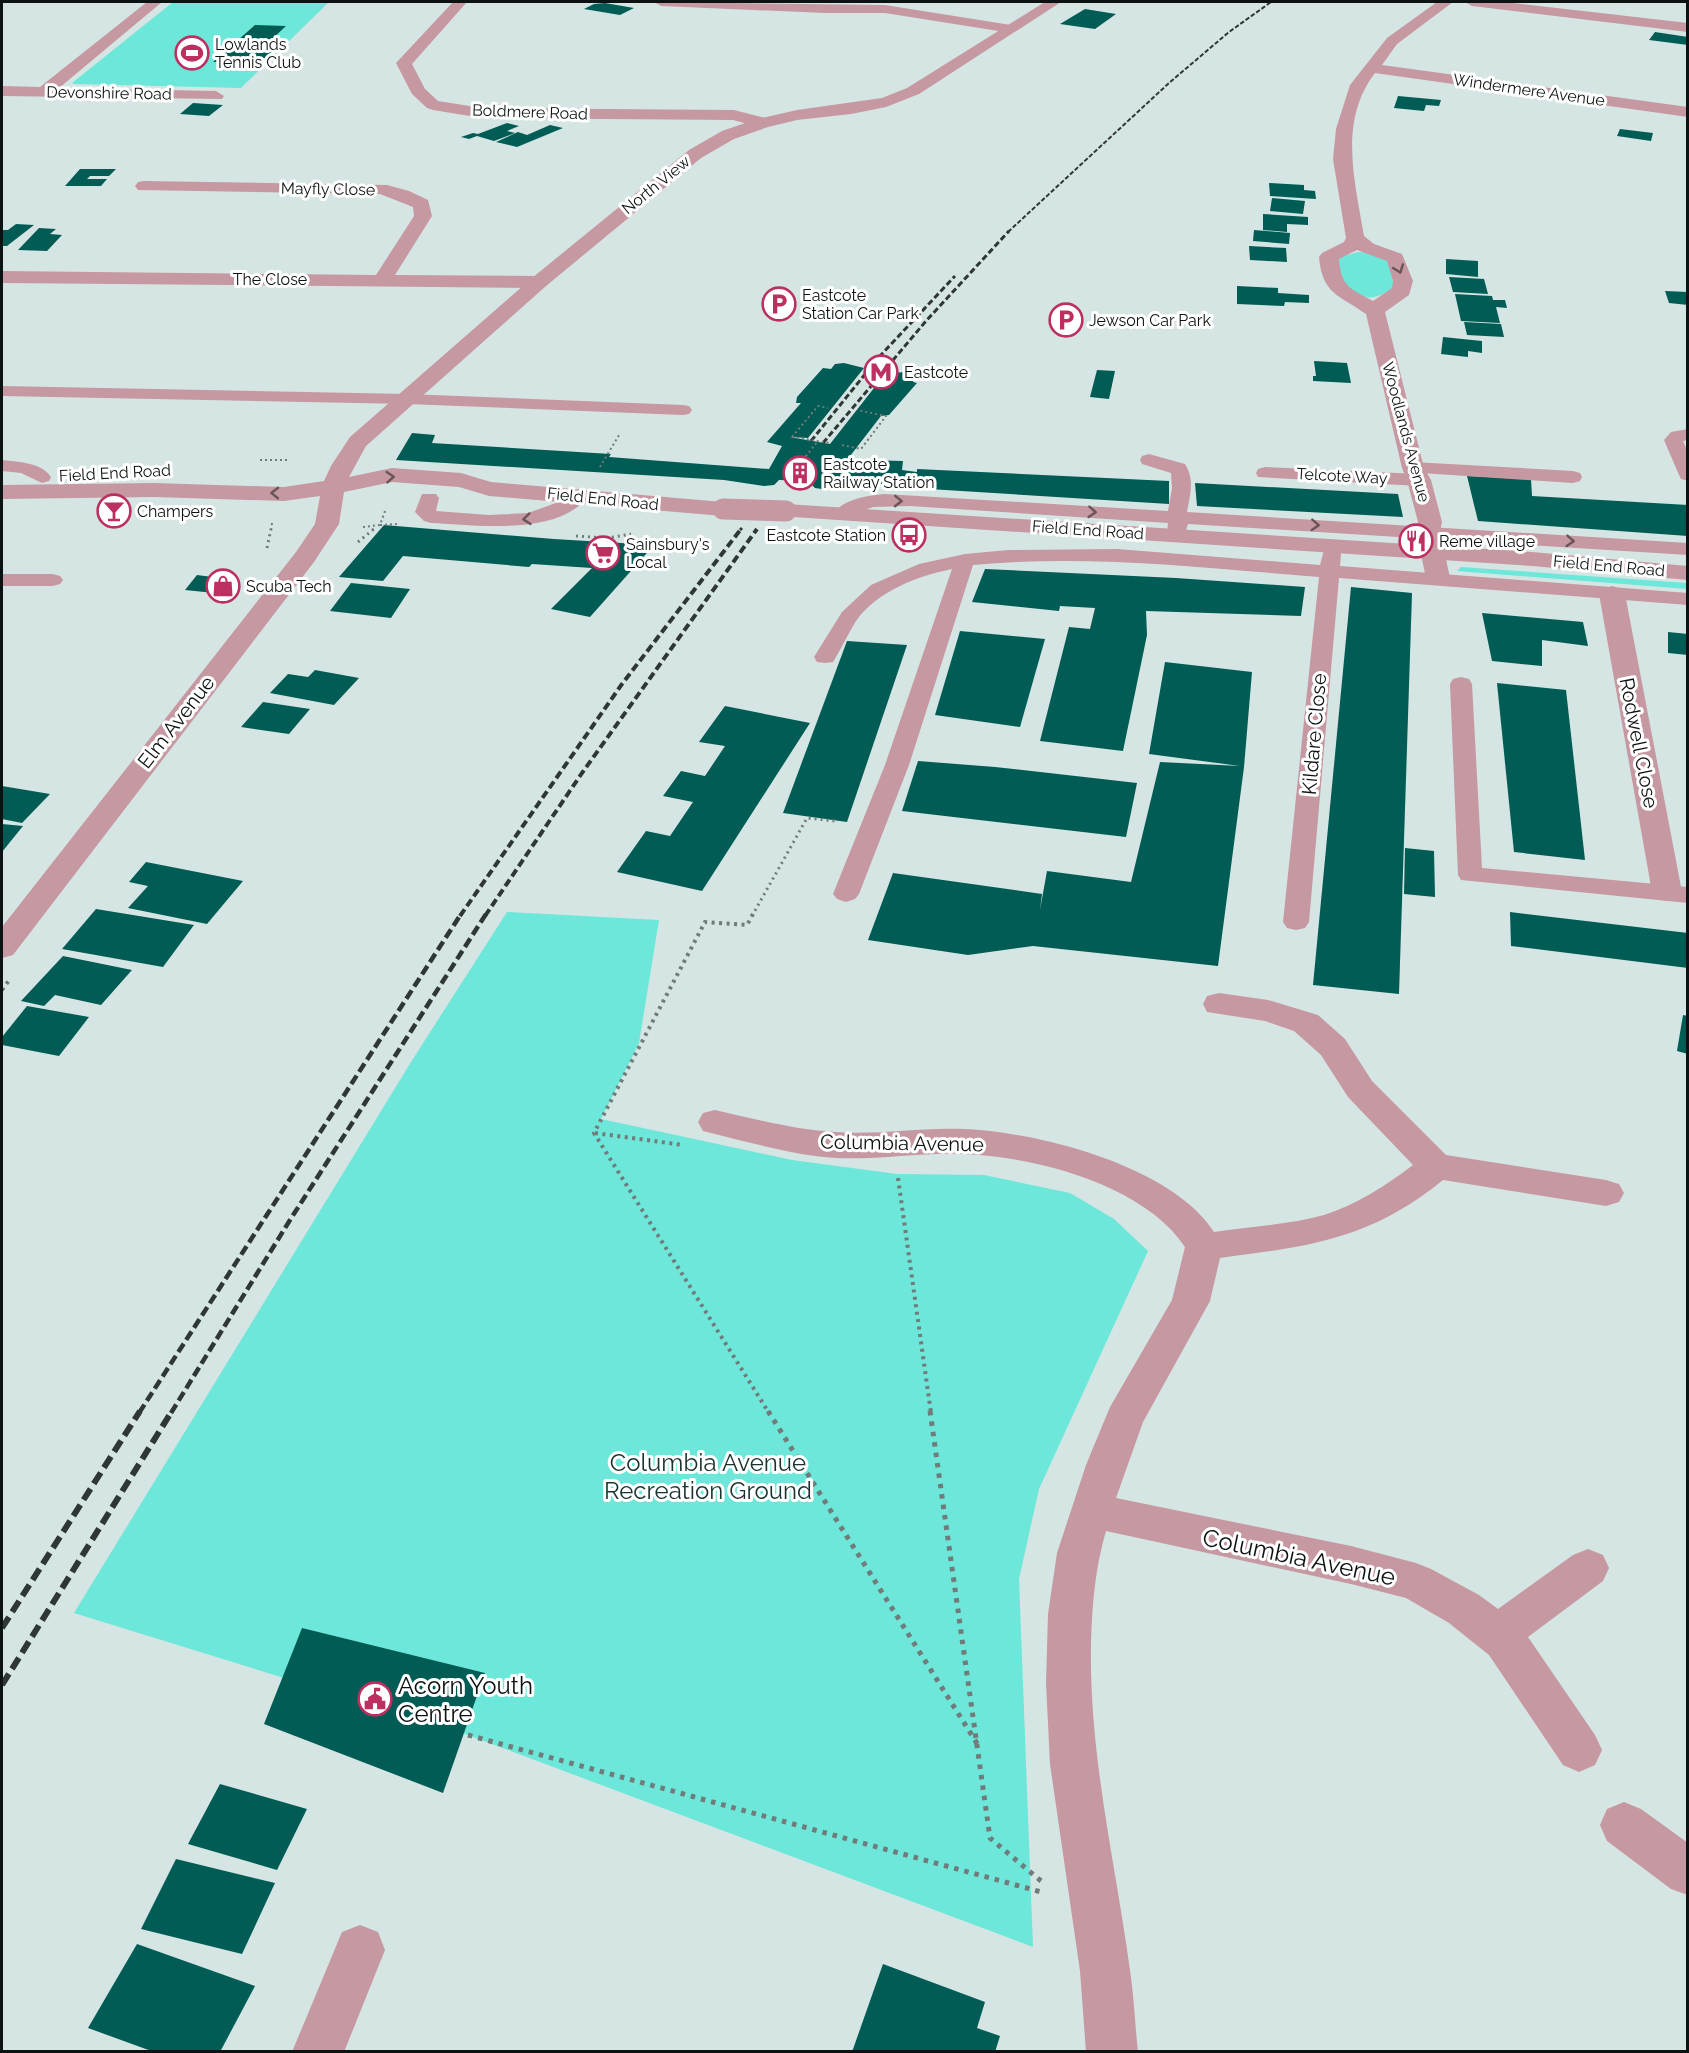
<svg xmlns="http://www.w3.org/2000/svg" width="1689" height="2053" font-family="Raleway,sans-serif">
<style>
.green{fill:#6ce7d9}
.building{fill:#005c55}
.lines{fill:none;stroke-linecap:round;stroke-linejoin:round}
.path-far3{stroke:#707b7a;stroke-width:2;stroke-dasharray:2 3;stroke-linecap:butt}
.path-far2{stroke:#707b7a;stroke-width:3;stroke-dasharray:2 4;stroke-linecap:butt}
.path-far1{stroke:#707b7a;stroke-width:4;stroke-dasharray:3 4.5;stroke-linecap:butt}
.path{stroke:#707b7a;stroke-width:5;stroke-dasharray:4.5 6;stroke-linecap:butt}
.service{fill:#c698a1;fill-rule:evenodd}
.minor{fill:#c698a1;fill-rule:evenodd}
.tertiary{fill:#c698a1;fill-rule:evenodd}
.rail-far4{stroke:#2f3736;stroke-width:2;stroke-dasharray:4.5 2;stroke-linecap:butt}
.rail-far3{stroke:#2f3736;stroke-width:3;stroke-dasharray:6 3;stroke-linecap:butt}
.rail-far2{stroke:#2f3736;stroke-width:4;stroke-dasharray:8 4;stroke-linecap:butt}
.rail-far1{stroke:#2f3736;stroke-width:4.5;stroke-dasharray:10 4.5;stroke-linecap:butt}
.rail{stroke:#2f3736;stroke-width:6;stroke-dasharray:13 6;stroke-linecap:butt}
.path-bridge{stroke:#707b7a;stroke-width:2;stroke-dasharray:2 3;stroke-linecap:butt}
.tertiary-bridge{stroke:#c698a1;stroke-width:21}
.oneway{stroke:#695559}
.labels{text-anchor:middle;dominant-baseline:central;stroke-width:6;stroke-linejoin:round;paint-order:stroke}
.far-poi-label{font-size:16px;fill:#0c1211;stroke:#fff;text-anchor:start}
.far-street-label{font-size:16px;fill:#0c1211;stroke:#fff}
.street-label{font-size:20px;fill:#0c1211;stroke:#fff}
.near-park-label{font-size:24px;fill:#1b3330;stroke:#fff}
.near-street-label{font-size:24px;fill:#0c1211;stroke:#fff}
.near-poi-label{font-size:24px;fill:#0c1211;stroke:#fff;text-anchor:start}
</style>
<rect width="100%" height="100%" fill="#d5e5e3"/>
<g class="green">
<polygon points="173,2 329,2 241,88 74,84 72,83"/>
<path d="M1358 252 1372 253 1388 258 1394 287C1375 300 1370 300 1349 292L1337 265V258Z"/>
<polygon points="1461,567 1687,583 1687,589 1457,571"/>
<polygon points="507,912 659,920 639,1043 601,1119 792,1160 897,1174 984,1175 1070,1193 1114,1219 1148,1251 1039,1489 1019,1579 1033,1947 468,1735 74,1613 411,1062"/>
</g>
<g class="building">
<polygon points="605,3 634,8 620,15 584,9 594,4"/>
<polygon points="1085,9 1116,14 1095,29 1060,24"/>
<polygon points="255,25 286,26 271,40 284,41 259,63 213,62"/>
<polygon points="1655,32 1688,37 1688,45 1649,40"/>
<polygon points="1398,96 1441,100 1439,106 1426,105 1424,111 1394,108"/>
<polygon points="193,103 223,105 209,116 180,114"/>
<polygon points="507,123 519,126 507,131 515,133 494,141 477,136 469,139 461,137 473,133 478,134"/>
<polygon points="550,125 563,128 517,147 496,142 518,132 527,135"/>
<polygon points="1620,129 1653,133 1651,141 1617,136"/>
<polygon points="80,169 116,169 109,176 90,176 87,179 107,179 101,186 65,186"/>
<polygon points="1269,183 1304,185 1304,190 1315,191 1316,199 1270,196"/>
<polygon points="1272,198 1305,201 1303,214 1270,211"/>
<polygon points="1263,214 1308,217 1308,225 1287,224 1287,232 1263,230"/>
<polygon points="16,224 34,225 7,246 2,246 2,230 8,230"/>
<polygon points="39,228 56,229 50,234 62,235 47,251 18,250"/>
<polygon points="1254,230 1290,233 1289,244 1253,241"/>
<polygon points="1249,246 1286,248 1287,262 1250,260"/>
<polygon points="1446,259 1478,261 1478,277 1446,274"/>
<polygon points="1449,277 1484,279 1488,294 1453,292"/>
<polygon points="1237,286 1278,288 1278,293 1309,295 1309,303 1285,302 1284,306 1237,304"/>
<polygon points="1665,291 1688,292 1688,305 1669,303"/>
<polygon points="1455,294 1492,296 1493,300 1505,300 1507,308 1496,307 1500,323 1461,321"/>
<polygon points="1464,322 1501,324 1504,337 1467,335"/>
<polygon points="1443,337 1482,341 1482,353 1468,351 1468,357 1441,354"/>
<polygon points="1314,361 1347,363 1351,383 1313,381 1313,376 1316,376"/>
<polygon points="844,363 864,368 808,438 790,437 830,444 885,374 904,372 913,374 915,376 913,382 917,383 889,415 881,416 847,460 832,458 829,460 838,473 848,473 864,460 903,461 902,470 917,472 917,469 1169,481 1169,504 913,488 914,484 839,484 829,489 822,489 815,488 812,485 812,481 779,480 774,485 764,486 724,480 396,460 412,433 435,435 432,443 611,454 609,457 769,469 782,446 767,442 801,403 796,403 797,397 823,368 831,369 835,364"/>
<polygon points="1097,370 1115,371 1109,399 1090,397"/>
<polygon points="1467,476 1531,479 1532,496 1688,505 1688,536 1478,521"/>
<polygon points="1195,483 1398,494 1403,517 1197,506"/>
<polygon points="384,525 554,539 654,545 590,617 551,609 592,568 532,564 529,567 403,556 383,581 339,577"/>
<polygon points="985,569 1176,578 1305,587 1301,616 1146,611 1147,635 1123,751 1040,741 1069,627 1090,629 1095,608 1060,606 1059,611 972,602"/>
<polygon points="197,575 236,580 224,594 185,590"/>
<polygon points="351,583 410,589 391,618 330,611"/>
<polygon points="1351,587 1412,593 1399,994 1313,985"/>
<polygon points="1482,613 1583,622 1588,646 1542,640 1542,666 1492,661"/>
<polygon points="960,631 1045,639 1020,727 935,715"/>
<polygon points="1668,632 1688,634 1688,655 1668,653"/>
<polygon points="847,641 907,645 847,822 783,813"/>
<polygon points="1165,662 1252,672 1244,767 1218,966 1033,946 968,955 868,940 893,873 1042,894 1040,910 1047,871 1131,882 1160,762 1240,766 1149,754"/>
<polygon points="315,670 359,678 334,705 270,693 288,674 308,677"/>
<polygon points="1497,683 1566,690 1585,860 1514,852"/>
<polygon points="263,702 310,709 289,734 241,727"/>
<polygon points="725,706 810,723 702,891 617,872 646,831 670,836 693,802 663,796 681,771 705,776 725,746 699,742"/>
<polygon points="918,761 995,767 1137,783 1126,837 902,811"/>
<polygon points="2,786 50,794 22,823 2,819"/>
<polygon points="2,824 23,826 2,852"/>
<polygon points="1405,848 1434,851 1435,897 1404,894"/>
<polygon points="146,862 243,881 207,924 128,908 148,886 129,882"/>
<polygon points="96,909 194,925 163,967 62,949"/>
<polygon points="1510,912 1688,933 1688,968 1511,946"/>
<polygon points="63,956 132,970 101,1005 55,995 44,1006 21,1001"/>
<polygon points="27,1006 89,1017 59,1056 2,1045 2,1037"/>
<polygon points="1683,1015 1688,1016 1688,1054 1677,1051"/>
<polygon points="302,1628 485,1673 443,1793 264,1724"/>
<polygon points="220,1784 307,1809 277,1870 188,1844"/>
<polygon points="176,1859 275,1883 242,1954 141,1929"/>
<polygon points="137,1944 255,1986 220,2052 154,2052 88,2028"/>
<polygon points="883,1964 985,2002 977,2028 1000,2036 995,2052 852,2052"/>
</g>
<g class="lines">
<g class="path-far3">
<polyline points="792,437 818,406 828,408"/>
<polyline points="842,445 861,449 886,416 857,410"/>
<polyline points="260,460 289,460"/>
<polyline points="600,467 619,435"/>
<polyline points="796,479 802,461 818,441"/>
<polyline points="380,525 398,524"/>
<polyline points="363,527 380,525 385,511"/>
<polyline points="271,530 272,523"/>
<polyline points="372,530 376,527"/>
</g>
<g class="path-far2">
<polyline points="576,536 608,538 631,534"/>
<polyline points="358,542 374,529"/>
<polyline points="267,548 271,529"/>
<polyline points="752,916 807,818 836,821"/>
</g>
<g class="path-far1">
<polyline points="753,914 747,925 705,922 594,1133 769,1413"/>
<polyline points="2,990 10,979"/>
<polyline points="595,1133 683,1145"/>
<polyline points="898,1178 931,1413"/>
</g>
<g class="path">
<polyline points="768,1411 978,1745"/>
<polyline points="930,1411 990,1838 1041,1881"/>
<polyline points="468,1735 1045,1893"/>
</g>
<g class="service">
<polygon points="2,386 407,394 683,405 689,406 692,410 689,414 683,415 407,404 2,396"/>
<polygon points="1688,429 1688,440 1683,441 1688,452 1688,481 1681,479 1679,475 1664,440 1671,432"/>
<path d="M1149 454 1185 464C1195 480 1190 495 1187 512L1688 543V555L1188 524 1184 536H1170L1167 532 1168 523 910 506 873 507 859 512 850 518H836L833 514C845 498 867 496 885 494L1168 511 1172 488 1171 473 1142 464 1140 460 1142 456Z"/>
<path d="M2 460C18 462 41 462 51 477L49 481 42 483 21 473 2 471Z"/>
<polygon points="1413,462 1573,471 1580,473 1582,477 1580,481 1573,483 1406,472 1404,468 1406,464"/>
<polygon points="1265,467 1419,474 1426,476 1428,480 1426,484 1419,486 1258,477 1256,473 1258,469"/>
<path d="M579 489 586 491 589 495C560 537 474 525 431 523L424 521 415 512 422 494H436L439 498 436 511 489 515 528 513 556 503 572 491Z"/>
<path d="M1331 548 1338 550 1341 554 1340 566 1688 593V605L1339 578 1309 922 1305 928 1296 930 1287 928 1283 922 1319 577C1204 568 1089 554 973 565L909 765 859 894 855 899 846 902 837 899 833 894 885 765 952 569C918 576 877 591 856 621 848 634 841 649 833 662L825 663 817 662 814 657 842 612 871 585 919 564 965 554 1008 550 1117 549 1320 565 1324 550Z"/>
<polygon points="2,574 53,574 60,576 63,580 60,584 53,586 2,586"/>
<polygon points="1461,677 1469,679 1472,684 1482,868 1688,887 1688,903 1461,880 1458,875 1450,684 1453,679"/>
</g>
<g class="minor">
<polygon points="147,2 162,2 59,88 216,91 224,96 222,99 2,96 2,86 40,87"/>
<polygon points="453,2 467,2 412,64 425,89 438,101 482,108 734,110 769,119 771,123 763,128 733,120 482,118 433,110 427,108 412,94 396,63"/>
<polygon points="654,2 885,5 1011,25 1018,29 1011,33 885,13 825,13 661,6"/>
<path d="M1437 2H1453L1397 44 1382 65 1688 107V117L1375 73C1338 121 1355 182 1364 236L1374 244 1402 254 1413 281 1409 295 1385 312 1424 468 1431 480 1442 522 1440 531 1450 578 1447 583 1438 585 1429 583 1426 578 1416 531 1418 522 1407 480 1402 468 1366 314C1339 295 1322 294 1319 257L1322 253 1344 242 1346 238 1333 159 1336 129 1350 85 1387 38ZM1357 250 1387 261 1393 281 1392 288 1373 301C1351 289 1341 287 1339 259Z"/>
<polygon points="1465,2 1504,2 1688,23 1688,32 1472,6"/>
<polygon points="144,181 387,185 409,191 428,200 432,216 395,275 539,276 546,278 549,282 546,286 539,288 2,283 2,271 376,275 414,216 413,207 380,194 138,190 135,186 138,182"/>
<polygon points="1612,586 1621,589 1625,594 1682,892 1678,899 1667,901 1656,899 1652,892 1599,594 1603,589"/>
<path d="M1219 993 1268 1000 1318 1015 1345 1039 1372 1081 1446 1155 1606 1180 1619 1184 1624 1193 1619 1202 1606 1206 1443 1180C1369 1240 1310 1246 1220 1258L1210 1301 1143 1422 1116 1498 1351 1546 1416 1563 1431 1569 1479 1595 1498 1609 1573 1555 1588 1549 1603 1555 1609 1568 1603 1581 1528 1637 1595 1735 1602 1750 1595 1765 1579 1772 1563 1765 1489 1655 1449 1623 1406 1598 1351 1584 1106 1531C1095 1568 1092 1606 1091 1644 1089 1756 1115 1860 1130 1970 1134 1997 1135 2024 1138 2052H1086L1080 1971 1050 1764 1046 1683 1048 1614 1057 1553 1086 1465 1110 1407 1172 1300 1185 1247C1144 1185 1036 1157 964 1154 922 1152 879 1160 836 1158 795 1155 755 1144 715 1134L703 1131 698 1122 703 1113 715 1110C755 1119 795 1130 836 1132 879 1135 921 1127 964 1129 1038 1132 1172 1166 1214 1232 1250 1226 1289 1225 1324 1215 1356 1205 1387 1185 1413 1165L1348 1097 1321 1055 1294 1031 1265 1021 1207 1012 1203 1004 1207 996Z"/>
<polygon points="1624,1802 1641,1809 1688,1843 1688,1895 1671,1889 1607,1841 1600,1825 1607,1809"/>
<polygon points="360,1925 378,1932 385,1950 344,2052 292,2052 342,1932"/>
</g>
<g class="tertiary">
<polygon points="1045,2 1061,2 919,94 886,107 851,114 797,120 768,127 734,139 701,158 546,286 366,446 349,477 392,468 461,473 491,482 723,502 731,504 735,509 731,514 723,516 489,496 459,487 392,482 344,492 339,524 314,562 13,955 2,958 2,927 296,552 315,524 320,496 284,501 154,497 2,499 2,485 154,483 284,487 324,481 331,466 350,437 532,278 689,150 722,131 757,119 797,110 882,98 907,88"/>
<polygon points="786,504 1532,552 1688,566 1688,580 1532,566 778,516 774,511 778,506"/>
</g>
<polyline class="rail-far4" points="1008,232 1169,83 1229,32 1271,2"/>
<g class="rail-far3">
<polyline points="811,441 879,357 955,276"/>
<polyline points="823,443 926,321 1009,231"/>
<polyline points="740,530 742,528"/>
</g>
<g class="rail-far2">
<polyline points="460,916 622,684 741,529"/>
<polyline points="485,916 582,773 757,529"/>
</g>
<g class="rail-far1">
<polyline points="139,1413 461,914"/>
<polyline points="171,1413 290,1220 486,914"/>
</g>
<g class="rail">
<polyline points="2,1628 140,1411"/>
<polyline points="2,1685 172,1411"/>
</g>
<polyline class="path-bridge" points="792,437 830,443"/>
<polyline class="tertiary-bridge" points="723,509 786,511"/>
</g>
<defs><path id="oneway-chevron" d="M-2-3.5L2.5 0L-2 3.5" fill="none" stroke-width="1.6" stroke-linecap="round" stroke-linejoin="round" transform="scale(1.5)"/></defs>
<g class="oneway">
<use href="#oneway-chevron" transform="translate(1399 269) rotate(70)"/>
<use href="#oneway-chevron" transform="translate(390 477) rotate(-4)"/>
<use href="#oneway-chevron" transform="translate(275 493) rotate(-179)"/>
<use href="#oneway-chevron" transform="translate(898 501) rotate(1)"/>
<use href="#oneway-chevron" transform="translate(1092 512) rotate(4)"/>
<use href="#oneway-chevron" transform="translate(527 519) rotate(174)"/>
<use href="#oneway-chevron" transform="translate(1315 525) rotate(3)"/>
<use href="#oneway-chevron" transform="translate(1570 541) rotate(4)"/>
</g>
<defs>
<g id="stadium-ring" transform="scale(1.725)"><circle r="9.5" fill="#fff" stroke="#bd2f61" stroke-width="1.5"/><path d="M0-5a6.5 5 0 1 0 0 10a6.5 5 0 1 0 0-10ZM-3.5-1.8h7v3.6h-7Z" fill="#bd2f61"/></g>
<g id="parking-ring" transform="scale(1.725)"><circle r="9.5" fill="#fff" stroke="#bd2f61" stroke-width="1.5"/><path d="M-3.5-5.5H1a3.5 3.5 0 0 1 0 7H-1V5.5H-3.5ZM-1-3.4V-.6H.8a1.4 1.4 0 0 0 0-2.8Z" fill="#bd2f61"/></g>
<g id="metro-ring" transform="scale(1.725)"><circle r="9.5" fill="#fff" stroke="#bd2f61" stroke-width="1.5"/><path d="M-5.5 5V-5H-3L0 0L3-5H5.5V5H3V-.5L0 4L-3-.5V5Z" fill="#bd2f61"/></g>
<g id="building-ring" transform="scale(1.725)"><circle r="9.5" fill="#fff" stroke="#bd2f61" stroke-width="1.5"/><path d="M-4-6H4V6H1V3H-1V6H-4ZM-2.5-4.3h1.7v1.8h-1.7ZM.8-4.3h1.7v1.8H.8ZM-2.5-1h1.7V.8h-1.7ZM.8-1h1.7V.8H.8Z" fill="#bd2f61"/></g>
<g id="bar-ring" transform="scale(1.725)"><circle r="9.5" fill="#fff" stroke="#bd2f61" stroke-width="1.5"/><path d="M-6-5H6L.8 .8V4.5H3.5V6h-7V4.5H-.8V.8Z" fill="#bd2f61"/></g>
<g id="bus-ring" transform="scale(1.725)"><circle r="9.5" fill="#fff" stroke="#bd2f61" stroke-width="1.5"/><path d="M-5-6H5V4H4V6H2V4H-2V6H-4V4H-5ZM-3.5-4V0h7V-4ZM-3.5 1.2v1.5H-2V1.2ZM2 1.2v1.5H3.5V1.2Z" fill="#bd2f61"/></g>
<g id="restaurant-ring" transform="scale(1.725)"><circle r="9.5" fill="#fff" stroke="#bd2f61" stroke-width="1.5"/><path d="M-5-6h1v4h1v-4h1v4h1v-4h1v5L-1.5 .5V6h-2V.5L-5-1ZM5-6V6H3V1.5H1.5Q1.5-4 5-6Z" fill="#bd2f61"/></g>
<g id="supermarket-ring" transform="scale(1.725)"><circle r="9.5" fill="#fff" stroke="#bd2f61" stroke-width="1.5"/><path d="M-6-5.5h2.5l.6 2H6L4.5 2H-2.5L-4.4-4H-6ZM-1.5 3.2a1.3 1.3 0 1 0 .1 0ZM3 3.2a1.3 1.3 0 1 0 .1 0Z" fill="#bd2f61"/></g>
<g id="shop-ring" transform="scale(1.725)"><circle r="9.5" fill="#fff" stroke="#bd2f61" stroke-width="1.5"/><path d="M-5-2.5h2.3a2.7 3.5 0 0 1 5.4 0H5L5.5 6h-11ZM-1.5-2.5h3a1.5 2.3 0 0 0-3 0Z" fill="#bd2f61"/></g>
<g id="civic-ring" transform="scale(1.725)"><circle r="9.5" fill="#fff" stroke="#bd2f61" stroke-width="1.5"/><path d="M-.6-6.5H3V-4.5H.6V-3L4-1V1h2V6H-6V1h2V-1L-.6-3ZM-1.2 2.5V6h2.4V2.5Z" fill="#bd2f61"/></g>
</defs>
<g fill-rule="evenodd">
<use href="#stadium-ring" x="192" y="53"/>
<use href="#parking-ring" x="779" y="304"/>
<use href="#parking-ring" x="1066" y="320"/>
<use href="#metro-ring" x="881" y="372"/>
<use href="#building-ring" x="800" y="473"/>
<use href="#bar-ring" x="114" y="511"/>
<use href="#bus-ring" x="909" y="535"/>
<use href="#restaurant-ring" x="1416" y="541"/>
<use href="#supermarket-ring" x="603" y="553"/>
<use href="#shop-ring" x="223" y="586"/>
<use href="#civic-ring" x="375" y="1699"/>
</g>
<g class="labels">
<g class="far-poi-label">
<text x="215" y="44">Lowlands<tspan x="215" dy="18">Tennis Club</tspan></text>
<text x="802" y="295">Eastcote<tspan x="802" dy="18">Station Car Park</tspan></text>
<text x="1089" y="320">Jewson Car Park</text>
<text x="904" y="372">Eastcote</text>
<text x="823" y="464">Eastcote<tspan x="823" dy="18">Railway Station</tspan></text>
<text x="137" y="511">Champers</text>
<text x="886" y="535" text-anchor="end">Eastcote Station</text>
<text x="1439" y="541">Reme village</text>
<text x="626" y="544">Sainsbury's<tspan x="626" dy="18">Local</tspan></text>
<text x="246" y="586">Scuba Tech</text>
</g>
<g class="far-street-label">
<text transform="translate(1529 90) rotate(8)">Windermere Avenue</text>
<text transform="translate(109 93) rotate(1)">Devonshire Road</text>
<text transform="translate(530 112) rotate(2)">Boldmere Road</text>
<text transform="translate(656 185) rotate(-39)">North View</text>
<text transform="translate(328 189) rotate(1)">Mayfly Close</text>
<text x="270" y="279">The Close</text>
<text transform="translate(1406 432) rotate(75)">Woodlands Avenue</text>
<text transform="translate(115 473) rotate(-3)">Field End Road</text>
<text transform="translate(1342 476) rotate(3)">Telcote Way</text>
<text transform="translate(603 499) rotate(6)">Field End Road</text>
<text transform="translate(1088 530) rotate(4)">Field End Road</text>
<text transform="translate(1609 566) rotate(5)">Field End Road</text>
</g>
<g class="street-label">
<text transform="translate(176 722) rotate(-52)">Elm Avenue</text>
<text transform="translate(1314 734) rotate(-85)">Kildare Close</text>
<text transform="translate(1639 743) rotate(79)">Rodwell Close</text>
<text transform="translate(902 1143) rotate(1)">Columbia Avenue</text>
</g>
<g class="near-park-label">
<text x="708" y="1462">Columbia Avenue<tspan x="708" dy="28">Recreation Ground</tspan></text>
</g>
<g class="near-street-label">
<text transform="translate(1299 1557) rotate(12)">Columbia Avenue</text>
</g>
<g class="near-poi-label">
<text x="398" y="1685">Acorn Youth<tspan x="398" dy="28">Centre</tspan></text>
</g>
</g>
<rect width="1689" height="2053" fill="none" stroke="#0c1211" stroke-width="6"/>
</svg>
